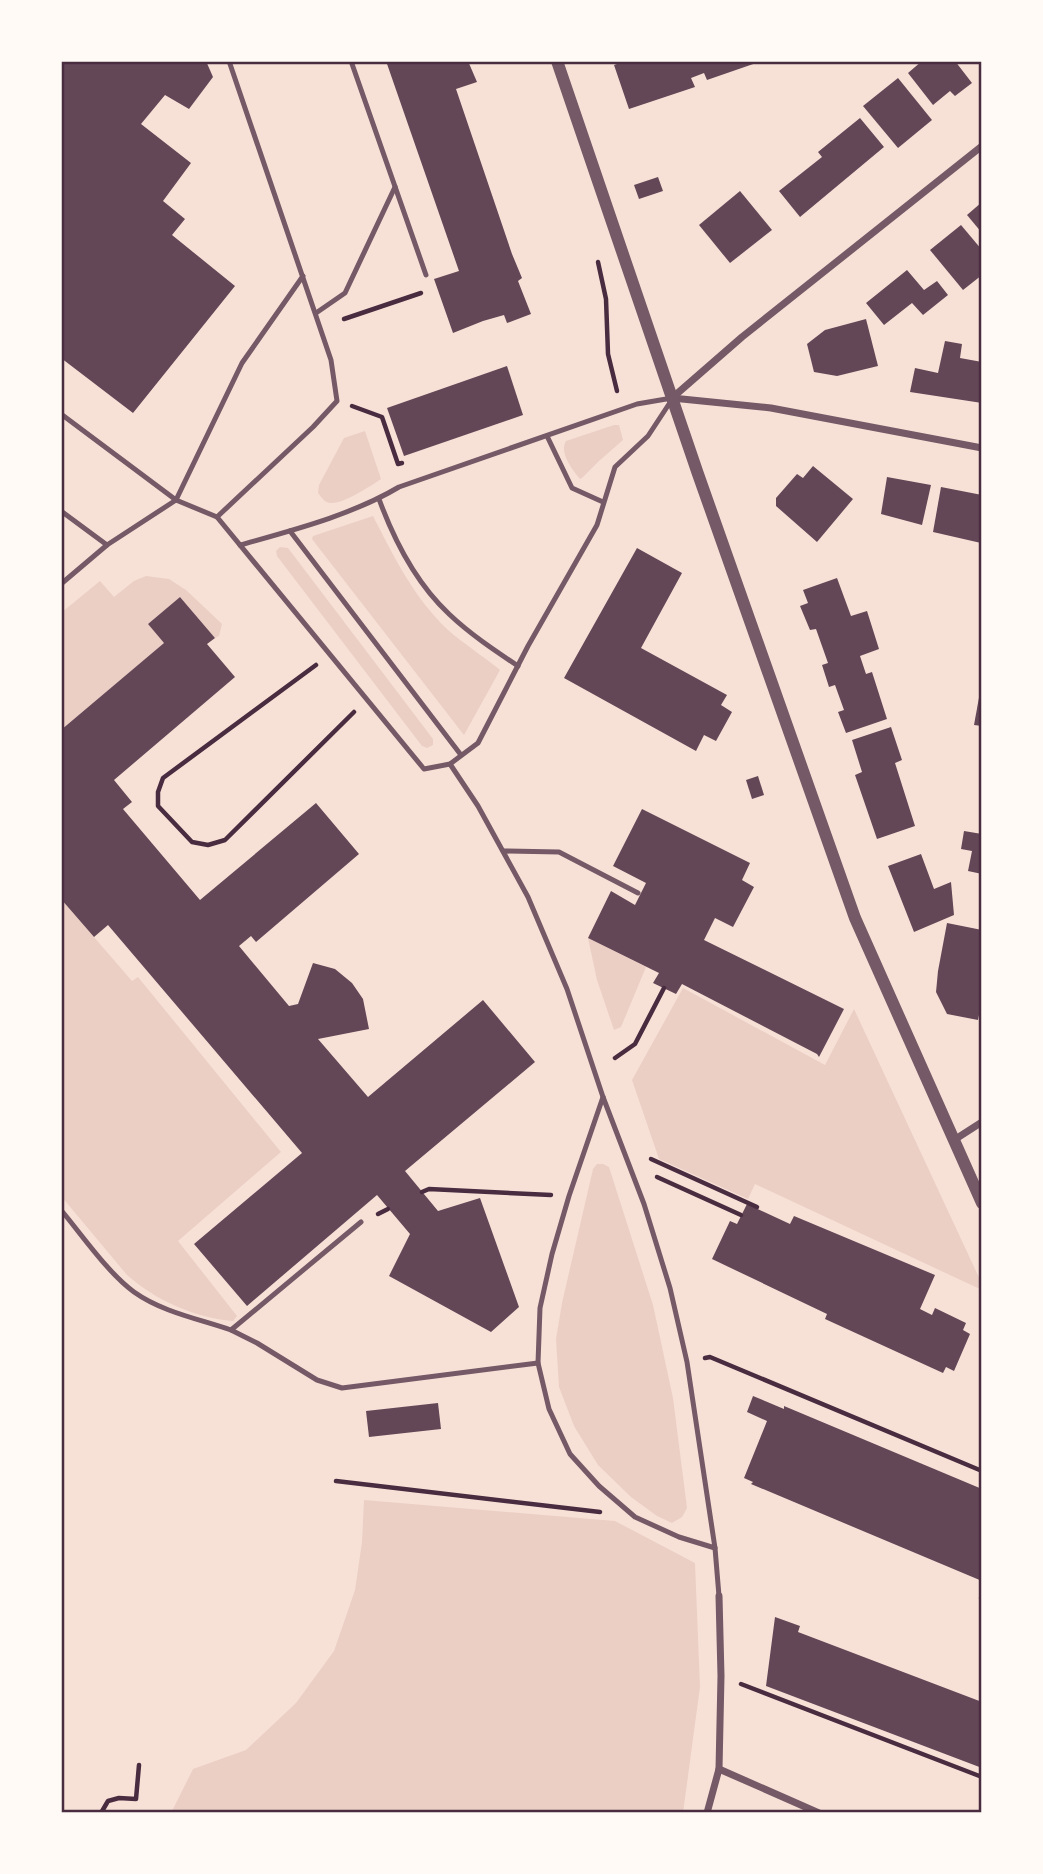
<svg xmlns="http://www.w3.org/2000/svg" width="1043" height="1874" font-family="'Roboto Condensed',sans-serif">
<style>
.green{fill:#ebcfc5}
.building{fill:#644757}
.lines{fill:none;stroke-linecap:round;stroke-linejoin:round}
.path{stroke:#4a2c40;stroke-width:4.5}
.service{stroke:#755966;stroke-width:5}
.minor{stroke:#755966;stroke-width:7}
.tertiary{stroke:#755966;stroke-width:12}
.neatline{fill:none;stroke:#4a2c40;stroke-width:2.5}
</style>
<rect width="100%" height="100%" fill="#f7e1d7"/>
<g class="green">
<path d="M614 425H619L623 440 599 461 582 478 580 479C572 469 559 453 566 441Z"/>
<path d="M365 431 381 479C371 486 343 504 331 503 325 503 321 497 318 493L319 485 344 438Z"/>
<path d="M373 516C394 557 414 598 448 630 464 644 483 656 500 670L464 735 312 539 313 536Z"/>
<polygon points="280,547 288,548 433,739 433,745 427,748 422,746 277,556 276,551"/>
<polygon points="146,576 169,579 186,590 222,624 219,636 215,638 180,597 148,624 164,643 61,730 61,613 100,581 114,597 134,581"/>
<path d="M61 899 132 981 138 977 281 1152 178 1241 237 1316 233 1321C195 1318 155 1300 127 1275L61 1196Z"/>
<polygon points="588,938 646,967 621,1027 614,1030 597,980"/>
<polygon points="683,988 825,1065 854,1009 982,1284 982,1290 755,1184 748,1199 659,1159 632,1080"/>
<polygon points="597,1164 603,1164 609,1167 653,1305 673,1398 687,1508 682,1517 672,1523 657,1516 631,1497 598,1465 574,1426 559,1387 556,1339 562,1303 593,1169"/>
<polygon points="364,1500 615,1521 695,1563 700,1687 683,1813 171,1813 193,1769 246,1750 296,1703 334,1651 355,1590 362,1542"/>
</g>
<g class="building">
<polygon points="61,61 206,61 213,77 189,109 165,95 141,124 191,163 163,201 185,219 172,235 235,286 133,413 61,358"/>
<polygon points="386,61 468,61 477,82 456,89 512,254 522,278 518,281 531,314 507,323 504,315 483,321 453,333 434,279 459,271"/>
<polygon points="625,61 759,61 759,62 707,80 704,73 691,78 695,87 629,109 614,65"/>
<polygon points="922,61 955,61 972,83 955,96 950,91 933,105 908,73"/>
<polygon points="898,78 932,120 898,148 863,106"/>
<polygon points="860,118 884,147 800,217 779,191 822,157 818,152"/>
<polygon points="658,177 663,191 639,199 634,185"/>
<polygon points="740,191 772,230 730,263 699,225"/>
<polygon points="982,202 982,233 967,215"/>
<polygon points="961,225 982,250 982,275 963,290 930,250"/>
<polygon points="907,270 924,290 937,281 948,295 923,315 912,303 884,325 866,303"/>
<polygon points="866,319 878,366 837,376 814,372 807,344 825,330"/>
<polygon points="945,341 962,344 960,358 982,362 982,403 910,392 915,368 938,373"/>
<polygon points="507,366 523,415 404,456 387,408"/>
<polygon points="813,466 853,499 817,542 776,506 776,498 797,474 803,478"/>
<polygon points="887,477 931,485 922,525 881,514"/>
<polygon points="941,487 982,495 981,543 933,532"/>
<polygon points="637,548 682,573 641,648 727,695 721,705 732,712 716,741 704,735 696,751 564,678"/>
<polygon points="837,578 851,616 867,611 879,649 860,656 866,674 872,672 887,719 846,733 838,712 844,710 835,685 829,687 822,665 828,663 816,629 810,630 800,606 808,603 803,590"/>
<polygon points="180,597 215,638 207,644 235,677 114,780 132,802 123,809 200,900 316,803 359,854 256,942 251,936 239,946 289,1006 298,1004 313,963 335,969 352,983 363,999 369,1029 318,1039 368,1097 483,1000 535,1062 405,1171 438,1211 480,1198 519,1307 491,1332 389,1276 410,1234 377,1195 247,1306 194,1244 302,1153 108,925 94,937 61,899 61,730 164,643 148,624"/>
<polygon points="980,692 982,693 982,726 974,725"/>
<polygon points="891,727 902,760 895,763 915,826 877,839 855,775 862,772 852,740"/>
<polygon points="758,776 764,795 752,799 746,780"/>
<polygon points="642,809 750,863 742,880 754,887 733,927 715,918 704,940 844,1009 819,1057 817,1054 682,984 676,994 653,983 659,973 588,938 611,891 635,905 646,883 613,866"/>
<polygon points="964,831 982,834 982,874 968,871 972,851 961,849"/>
<polygon points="921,854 934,889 951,882 954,915 914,932 888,866"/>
<polygon points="947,923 982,930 982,1000 978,1020 947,1014 936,992 938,971"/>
<polygon points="747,1204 790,1224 794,1216 935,1275 920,1309 932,1315 935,1308 966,1323 963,1330 970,1334 954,1371 946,1367 943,1373 825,1319 827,1314 712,1259 730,1221 737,1224"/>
<polygon points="753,1396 784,1409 784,1406 982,1489 982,1581 751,1484 753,1482 744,1478 767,1421 747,1412"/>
<polygon points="438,1403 441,1429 369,1437 366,1411"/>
<polygon points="775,1617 800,1626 798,1632 982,1702 982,1768 766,1686"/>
</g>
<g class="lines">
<g class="path">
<polyline points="598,262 606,299 608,354 617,391"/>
<polyline points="344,319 421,293"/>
<polyline points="352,406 382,417 398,464 402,463"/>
<polyline points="316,665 163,778 158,792 158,806 192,842 208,845 225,840 354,712"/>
<polyline points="615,1058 635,1044 664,988"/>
<polyline points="651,1159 757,1207"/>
<polyline points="657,1177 741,1215"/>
<polyline points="422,1192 429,1189 551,1195"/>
<polyline points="378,1214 388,1209"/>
<polyline points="705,1358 710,1357 982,1471"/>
<polyline points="336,1481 600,1512"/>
<polyline points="981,1598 982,1598"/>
<polyline points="741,1684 982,1777"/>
<polyline points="101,1813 108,1801 119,1798 136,1799 139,1765"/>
</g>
<g class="service">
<polyline points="351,61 426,275"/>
<polyline points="316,313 345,293 395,187"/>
<polyline points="61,414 176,500 217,517 424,769 450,764 478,743 528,646 597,525 615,467 648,436 671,401"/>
<polyline points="547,436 572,488 603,502"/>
<path d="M379 499C394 540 417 584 449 614 470 634 494 650 518 666"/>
<polyline points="61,511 107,545"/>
<polyline points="217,517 313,427 337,401 331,360 229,61"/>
<polyline points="290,531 461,755"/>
<path d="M240 545C293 530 352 515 399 487L637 404 672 398"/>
<polyline points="61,584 107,545 176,500 242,363 303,276"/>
<polyline points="450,764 478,806 528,897 567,989 603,1097 644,1204 670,1288 687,1362 715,1548 719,1596"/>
<polyline points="503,851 559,852 638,893"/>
<polyline points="603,1097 569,1196 552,1254 540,1308 538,1363 549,1409 570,1454 599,1486 635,1517 679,1537 715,1548"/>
<path d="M61 1210C82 1235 108 1273 134 1292 162 1312 199 1319 231 1330L361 1222"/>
<polyline points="231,1330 257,1343 317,1380 342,1388 538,1363"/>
</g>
<g class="minor">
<polyline points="672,398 742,337 982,146"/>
<polyline points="672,398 771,408 982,448"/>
<polyline points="954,1140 982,1122"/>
<polyline points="719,1769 819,1813"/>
<polyline points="707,1813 719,1769 721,1676 719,1596"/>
</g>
<polyline class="tertiary" points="557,61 698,474 855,918 982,1203"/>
</g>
<rect width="1043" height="1874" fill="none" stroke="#fffaf5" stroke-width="126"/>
<rect x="63" y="63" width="917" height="1748" class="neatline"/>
</svg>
